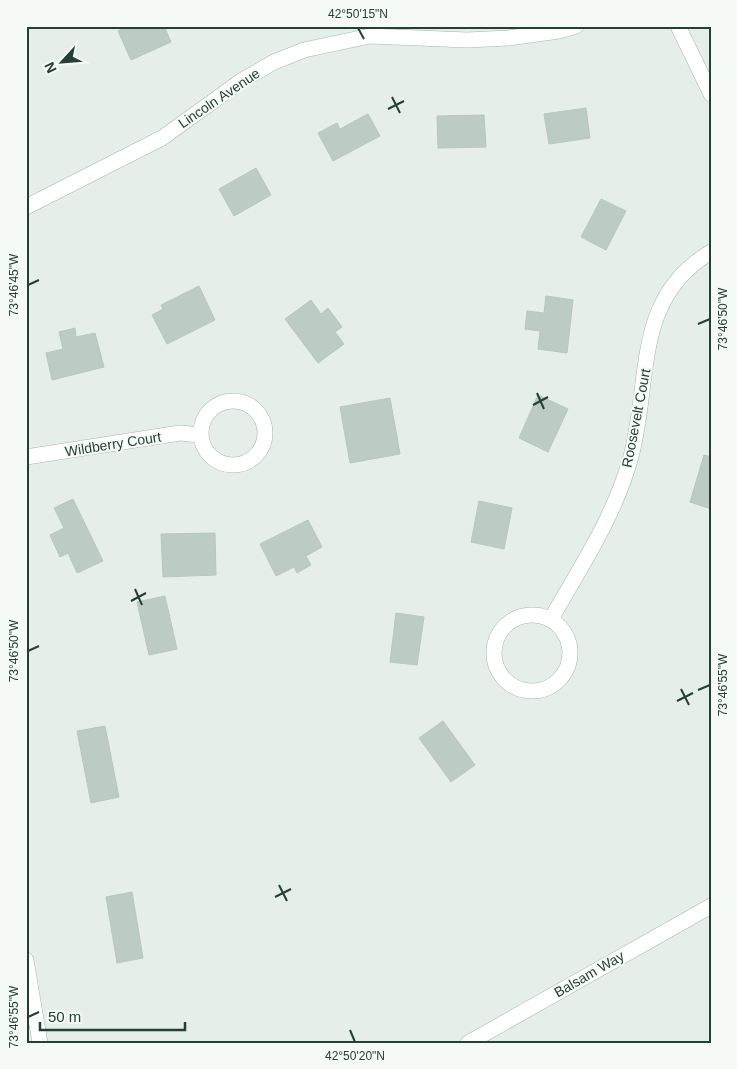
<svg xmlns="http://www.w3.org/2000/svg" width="737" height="1069" font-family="Arial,sans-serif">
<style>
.building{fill:#bdcbc5;stroke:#b7c7bf}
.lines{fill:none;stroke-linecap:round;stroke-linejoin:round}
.minor-casing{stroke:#a7b6b0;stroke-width:16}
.minor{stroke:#fff;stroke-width:15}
.ticks{fill:none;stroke:#243f36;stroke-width:2}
.labels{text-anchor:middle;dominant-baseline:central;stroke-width:4;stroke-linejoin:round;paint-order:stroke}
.street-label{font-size:14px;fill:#243f36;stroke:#f5faf7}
.neatline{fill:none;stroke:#243f36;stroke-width:2}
.ticks-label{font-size:12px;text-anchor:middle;fill:#243f36}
</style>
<rect width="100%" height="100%" fill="#e5eee9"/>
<g class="building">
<polygon points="128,26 164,26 171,42 131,60 118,31"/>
<polygon points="586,108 590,138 549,144 544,114"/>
<polygon points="368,114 380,136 333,161 318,133 337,123 340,129"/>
<polygon points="484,115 486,147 438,148 437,116"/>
<polygon points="256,168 271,195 234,216 219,189"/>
<polygon points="601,199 626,211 606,250 581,237"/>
<polygon points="199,286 215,320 167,344 152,315 163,309 161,305"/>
<polygon points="546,296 573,300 567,353 538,349 540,331 525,329 527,311 544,313"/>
<polygon points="311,300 321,314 328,308 342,327 335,332 344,344 318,363 285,319"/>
<polygon points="75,328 76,337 95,333 104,367 52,380 46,353 63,349 59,332"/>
<polygon points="538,395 568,409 548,452 519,438"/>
<polygon points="390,398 400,454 350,463 340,407"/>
<polygon points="704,455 711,457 711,509 690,502"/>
<polygon points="73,499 103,561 77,573 68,553 60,557 50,535 64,528 54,508"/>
<polygon points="479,501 512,508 504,549 471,542"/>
<polygon points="308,520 322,547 306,556 311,565 297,573 294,567 276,576 260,544"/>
<polygon points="215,533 216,575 163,577 161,534"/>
<polygon points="165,596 177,649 149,655 137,602"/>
<polygon points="396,613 424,617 417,665 390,662"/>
<polygon points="443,721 475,765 451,782 419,738"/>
<polygon points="105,726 119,797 91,803 77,731"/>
<polygon points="132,892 143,958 117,963 106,897"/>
</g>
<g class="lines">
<g class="minor-casing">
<g id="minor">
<polyline points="678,26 711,94"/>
<polyline points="26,207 162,138 241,81 274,62 304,50 370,36 467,40 508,38 559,31 576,26"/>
<circle cx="233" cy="433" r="32"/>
<polyline points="26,457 180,433 200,435"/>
<circle cx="532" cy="653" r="38"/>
<path d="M551 619C580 568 614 517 630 460 652 384 631 299 711 252"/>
<polyline points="26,960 40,1043"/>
<polyline points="468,1043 711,906"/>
</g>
</g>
<use href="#minor" class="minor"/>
</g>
<path class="ticks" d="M358 28 364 39M392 97 400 113M388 109 404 101M28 285 39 280M698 324 710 319M537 393 544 409M533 405 548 397M135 589 142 605M131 601 146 593M28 651 39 646M681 689 689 705M698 690 710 685M677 701 693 693M279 885 287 901M275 897 291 889M28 1017 39 1012M350 1030 355 1042"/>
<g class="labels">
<g class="street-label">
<text transform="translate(219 98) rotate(-34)">Lincoln Avenue</text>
<text transform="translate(636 418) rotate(-79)">Roosevelt Court</text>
<text transform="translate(113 444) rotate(-9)">Wildberry Court</text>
<text transform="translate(589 974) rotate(-30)">Balsam Way</text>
</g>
</g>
<rect width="737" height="1069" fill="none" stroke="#f5faf7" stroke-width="55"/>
<g transform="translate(62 62) rotate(244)" stroke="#f5faf7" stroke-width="4" paint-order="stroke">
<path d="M0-4L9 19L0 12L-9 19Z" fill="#243f36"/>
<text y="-8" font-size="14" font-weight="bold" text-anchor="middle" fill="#243f36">N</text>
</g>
<path d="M40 1022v8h145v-8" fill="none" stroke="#243f36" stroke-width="2.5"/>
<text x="48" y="1022" font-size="15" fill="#243f36" stroke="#f5faf7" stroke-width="4" paint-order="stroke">50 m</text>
<rect x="28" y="28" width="682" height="1014" class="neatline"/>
<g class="ticks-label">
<text x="358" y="18">42°50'15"N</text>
<text transform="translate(14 285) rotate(-90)" y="4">73°46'45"W</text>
<text transform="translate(723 319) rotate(-90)" y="4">73°46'50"W</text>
<text transform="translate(14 651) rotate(-90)" y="4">73°46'50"W</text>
<text transform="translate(723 685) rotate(-90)" y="4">73°46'55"W</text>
<text transform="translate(14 1017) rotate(-90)" y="4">73°46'55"W</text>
<text x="355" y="1060">42°50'20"N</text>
</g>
</svg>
